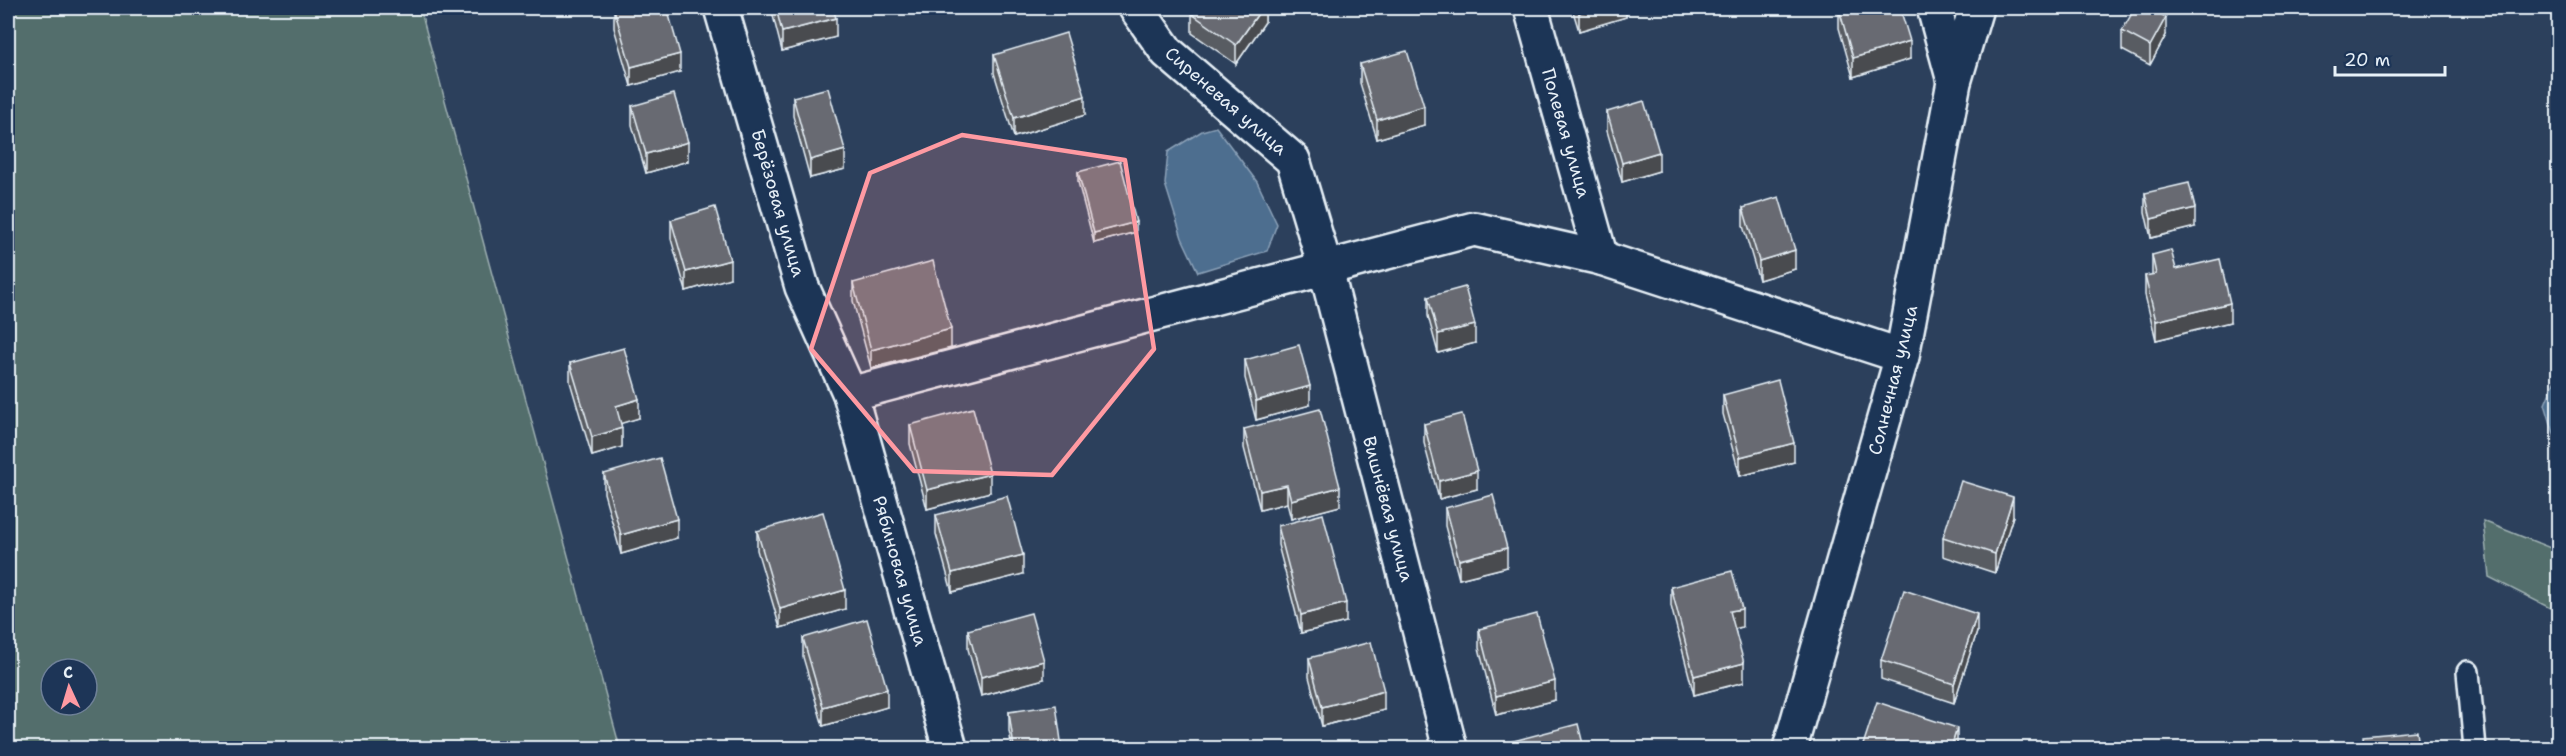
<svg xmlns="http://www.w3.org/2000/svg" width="2566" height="756" font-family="'Shantell Sans',sans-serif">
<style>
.green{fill:#536e6c;stroke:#9eb0b2;stroke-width:1.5;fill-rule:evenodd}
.water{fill:#4e6e8f;stroke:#8ca2b9;stroke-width:1.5}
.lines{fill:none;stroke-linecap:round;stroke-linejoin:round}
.lane-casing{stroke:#e8f1f8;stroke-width:26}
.street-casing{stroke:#e8f1f8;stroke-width:38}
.lane{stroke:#1d3557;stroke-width:21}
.street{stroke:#1d3557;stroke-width:33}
.wall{fill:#595c62;stroke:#e8f1f8;stroke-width:1.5}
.shaded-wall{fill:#494b50;stroke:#e8f1f8;stroke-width:1.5}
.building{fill:#686b72;stroke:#e8f1f8;stroke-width:1.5}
.marked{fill:#ff9aa2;fill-opacity:0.2;stroke:#ff9aa2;stroke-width:4.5;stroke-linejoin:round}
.labels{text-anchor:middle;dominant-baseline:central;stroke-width:4.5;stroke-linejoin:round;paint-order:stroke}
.street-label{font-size:18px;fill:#e8f1f8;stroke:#1d3557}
</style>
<rect width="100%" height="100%" fill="#2c405c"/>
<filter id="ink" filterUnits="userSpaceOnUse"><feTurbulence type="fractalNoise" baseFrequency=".0167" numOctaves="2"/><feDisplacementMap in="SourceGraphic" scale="12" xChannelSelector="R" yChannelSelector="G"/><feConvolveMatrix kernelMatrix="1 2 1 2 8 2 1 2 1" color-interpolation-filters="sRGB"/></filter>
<g filter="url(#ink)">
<g class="green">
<path d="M8 8H420L620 748H8ZM51 669H87V705H51Z"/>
<polygon points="2483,521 2558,551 2558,612 2489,577"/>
</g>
<g class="water">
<polygon points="1216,127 1257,182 1277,224 1267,251 1198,272 1182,238 1165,184 1168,152 1202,131"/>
<polygon points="2558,373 2558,447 2545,404"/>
</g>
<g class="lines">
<g class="lane-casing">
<polyline id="lane" points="2468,672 2475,748"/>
</g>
<g class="street-casing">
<g id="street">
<polyline points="721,8 802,287 850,394 950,748"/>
<polyline points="1136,8 1167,52 1293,160 1326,270 1450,748"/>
<polyline points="1531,8 1601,258"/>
<polyline points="1934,8 1954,81"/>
<polyline points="850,394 1474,229 1601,258 1902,356"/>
<polyline points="1790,748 1902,356 1954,82 1976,8"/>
</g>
</g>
<use href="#lane" class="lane"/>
<use href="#street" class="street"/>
</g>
<g class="wall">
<polygon points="771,8 833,8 836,37 782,51"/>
<polygon points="1265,8 1265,22 1236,64 1192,33 1192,14"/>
<polygon points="1572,8 1626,8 1626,17 1579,31"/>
<polygon points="614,9 680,72 631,86 614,28"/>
<polygon points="1839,9 1910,59 1853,77 1839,28"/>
<polygon points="2122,31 2166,35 2150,65 2122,50"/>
<polygon points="994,55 1085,115 1014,137 994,73"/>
<polygon points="1360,64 1424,125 1377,139 1360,83"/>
<polygon points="793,97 845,169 810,178 793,116"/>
<polygon points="632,106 688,161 646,173 632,125"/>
<polygon points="1607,112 1659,171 1622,182 1607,131"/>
<polygon points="1078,172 1136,232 1094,243 1078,182"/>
<polygon points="2145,193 2195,227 2151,238 2145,212"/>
<polygon points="1743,208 1795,269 1759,280 1743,226"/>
<polygon points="671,220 730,278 686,291 671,239"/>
<polygon points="2152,255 2176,269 2230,322 2156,340 2145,295 2145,276 2152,275"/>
<polygon points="853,283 951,348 871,368 853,301"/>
<polygon points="1428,297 1475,343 1438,353 1428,316"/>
<polygon points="1245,360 1310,405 1256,420 1245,378"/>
<polygon points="570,363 639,418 621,423 622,447 592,456 570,382"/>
<polygon points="1723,395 1794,462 1740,476 1723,414"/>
<polygon points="1424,424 1477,489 1439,499 1424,443"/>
<polygon points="910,425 990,492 927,509 910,444"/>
<polygon points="1244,429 1340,506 1291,519 1287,503 1260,510 1244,448"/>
<polygon points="604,474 677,538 621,554 604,493"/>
<polygon points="1445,508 1507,567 1459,579 1445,526"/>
<polygon points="936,515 1023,574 952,592 936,534"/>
<polygon points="2013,516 1995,573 1943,556 1943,537"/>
<polygon points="1278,526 1346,622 1301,633 1278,545"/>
<polygon points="757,531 845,609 780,628 757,550"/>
<polygon points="1671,587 1742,627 1735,629 1744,682 1694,695 1671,606"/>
<polygon points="1479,629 1555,700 1496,715 1479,648"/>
<polygon points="968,630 1044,679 981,696 968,649"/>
<polygon points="1977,632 1954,703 1881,679 1881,660"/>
<polygon points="803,638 887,707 823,726 803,657"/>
<polygon points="1309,658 1384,710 1322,726 1309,677"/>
<polygon points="1009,712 1062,748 1012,748 1009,731"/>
</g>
<g class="shaded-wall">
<polygon points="1262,8 1265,8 1265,22 1236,64 1236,45"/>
<polygon points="1596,8 1626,8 1626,17 1579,31 1579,13"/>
<polygon points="2166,17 2166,35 2150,65 2150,46"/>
<polygon points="836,18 836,37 782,51 782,32"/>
<polygon points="1910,41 1910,59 1853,77 1853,58"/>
<polygon points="680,54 680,72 631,86 631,67"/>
<polygon points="1085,96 1085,115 1014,137 1014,118"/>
<polygon points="1424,106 1424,125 1377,139 1377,120"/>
<polygon points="688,142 688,161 646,173 646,154"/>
<polygon points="845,150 845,169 810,178 810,160"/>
<polygon points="1659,152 1659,171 1622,182 1622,163"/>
<polygon points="2195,208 2195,227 2151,238 2151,219"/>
<polygon points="1136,222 1136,232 1094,243 1094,233"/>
<polygon points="1795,250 1795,269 1759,280 1759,261"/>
<polygon points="730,260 730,278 686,291 686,272"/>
<polygon points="2230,303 2230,322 2156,340 2156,321"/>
<polygon points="1475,325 1475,343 1438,353 1438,334"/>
<polygon points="951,329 951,348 871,368 871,350"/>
<polygon points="1310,386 1310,405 1256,420 1256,401"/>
<polygon points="639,399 639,418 616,425 616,406"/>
<polygon points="622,428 622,447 592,456 592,437"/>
<polygon points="1794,443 1794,462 1740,476 1740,457"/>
<polygon points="1477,471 1477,489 1439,499 1439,481"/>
<polygon points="990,474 990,492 927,509 927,490"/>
<polygon points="1287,485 1287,503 1260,510 1260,491"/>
<polygon points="1340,487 1340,506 1291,519 1291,500"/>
<polygon points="2013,497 2013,516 1995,573 1995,554"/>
<polygon points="677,519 677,538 621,554 621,535"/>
<polygon points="1507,548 1507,567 1459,579 1459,560"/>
<polygon points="1023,555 1023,574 952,592 952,573"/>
<polygon points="845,590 845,609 780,628 780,609"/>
<polygon points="1346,603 1346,622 1301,633 1301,615"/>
<polygon points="1742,609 1742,627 1730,630 1730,611"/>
<polygon points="1977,614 1977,632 1954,703 1954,684"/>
<polygon points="1044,661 1044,679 981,696 981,677"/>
<polygon points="1744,663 1744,682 1694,695 1694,676"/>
<polygon points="1555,681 1555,700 1496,715 1496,696"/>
<polygon points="887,689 887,707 823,726 823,707"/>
<polygon points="1384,691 1384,710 1322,726 1322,707"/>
<polygon points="1957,728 1957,748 1951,748"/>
</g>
<g class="building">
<polygon points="619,8 667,8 680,54 631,67 614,9"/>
<polygon points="776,8 833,8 836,18 782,32"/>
<polygon points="1196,8 1262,8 1236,45 1192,14"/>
<polygon points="1578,8 1596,8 1579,13"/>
<polygon points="1844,8 1900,8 1910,41 1853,58 1839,9"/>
<polygon points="2135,8 2149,8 2166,17 2150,46 2122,31"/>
<polygon points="1066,33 1085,96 1014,118 994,55"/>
<polygon points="1407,51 1424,106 1377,120 1360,64"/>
<polygon points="828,88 845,150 810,160 793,97"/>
<polygon points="674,94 688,142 646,154 632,106"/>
<polygon points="1644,101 1659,152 1622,163 1607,112"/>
<polygon points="1120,161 1136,222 1094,233 1078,172"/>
<polygon points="2189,183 2195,208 2151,219 2145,193"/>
<polygon points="1779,197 1795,250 1759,261 1743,208"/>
<polygon points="715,207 730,260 686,272 671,220"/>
<polygon points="2171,250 2176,269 2220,259 2230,303 2156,321 2145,276 2156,274 2152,255"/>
<polygon points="933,261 951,329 871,350 853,283"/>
<polygon points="1465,287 1475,325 1438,334 1428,297"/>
<polygon points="1299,345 1310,386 1256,401 1245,360"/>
<polygon points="624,348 639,399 616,406 622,428 592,437 570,363"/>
<polygon points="1778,380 1794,443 1740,457 1723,395"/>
<polygon points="973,408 990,474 927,490 910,425"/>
<polygon points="1320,409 1340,487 1291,500 1287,485 1260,491 1244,429"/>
<polygon points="1462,414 1477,471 1439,481 1424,424"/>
<polygon points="660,458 677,519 621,535 604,474"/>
<polygon points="1961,481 2013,497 1995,554 1943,537"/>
<polygon points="1493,495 1507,548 1459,560 1445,508"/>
<polygon points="1007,496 1023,555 952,573 936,515"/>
<polygon points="823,512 845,590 780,609 757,531"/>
<polygon points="1323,514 1346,603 1301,615 1278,526"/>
<polygon points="1732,571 1742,609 1730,611 1744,663 1694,676 1671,587"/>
<polygon points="1904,590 1977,614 1954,684 1881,660"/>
<polygon points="1031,613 1044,661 981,677 968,630"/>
<polygon points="1537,614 1555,681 1496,696 1479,629"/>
<polygon points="867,619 887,689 823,707 803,638"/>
<polygon points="1371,642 1384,691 1322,707 1309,658"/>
<polygon points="1877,702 1957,728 1951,748 1862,748"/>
<polygon points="1056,705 1062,748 1014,748 1009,712"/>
<polygon points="1578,724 1584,748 1507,748 1506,743"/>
<polygon points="2417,731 2419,748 2364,748 2363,736"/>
</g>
</g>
<path class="marked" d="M962 135 1125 160 1154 349 1052 475 914 471 811 349 870 173Z"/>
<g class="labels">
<g class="street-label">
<text transform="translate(1226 101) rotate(41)">Сиреневая улица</text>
<text transform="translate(1566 133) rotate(74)">Полевая улица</text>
<text transform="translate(778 203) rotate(74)">Берёзовая улица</text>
<text transform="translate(1893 380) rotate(-76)">Солнечная улица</text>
<text transform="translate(1388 509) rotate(75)">Вишнёвая улица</text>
<text transform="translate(900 571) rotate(74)">Рябиновая улица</text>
</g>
</g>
<rect width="2566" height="756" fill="none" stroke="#1d3557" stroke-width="30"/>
<rect x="15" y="15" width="2536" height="726" fill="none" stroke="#e8f1f8" stroke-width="2" filter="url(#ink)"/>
<g transform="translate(69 687) rotate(356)"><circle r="28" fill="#1d3557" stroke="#6e8097" stroke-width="1.5"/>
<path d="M0-4.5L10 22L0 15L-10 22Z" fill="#ff9aa2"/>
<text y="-9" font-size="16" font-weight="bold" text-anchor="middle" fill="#e8f1f8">С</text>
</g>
<path d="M2335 66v9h110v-9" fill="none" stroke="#e8f1f8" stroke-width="3"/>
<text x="2344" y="66" font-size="18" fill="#e8f1f8" stroke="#1d3557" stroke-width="4.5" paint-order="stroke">20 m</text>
</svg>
